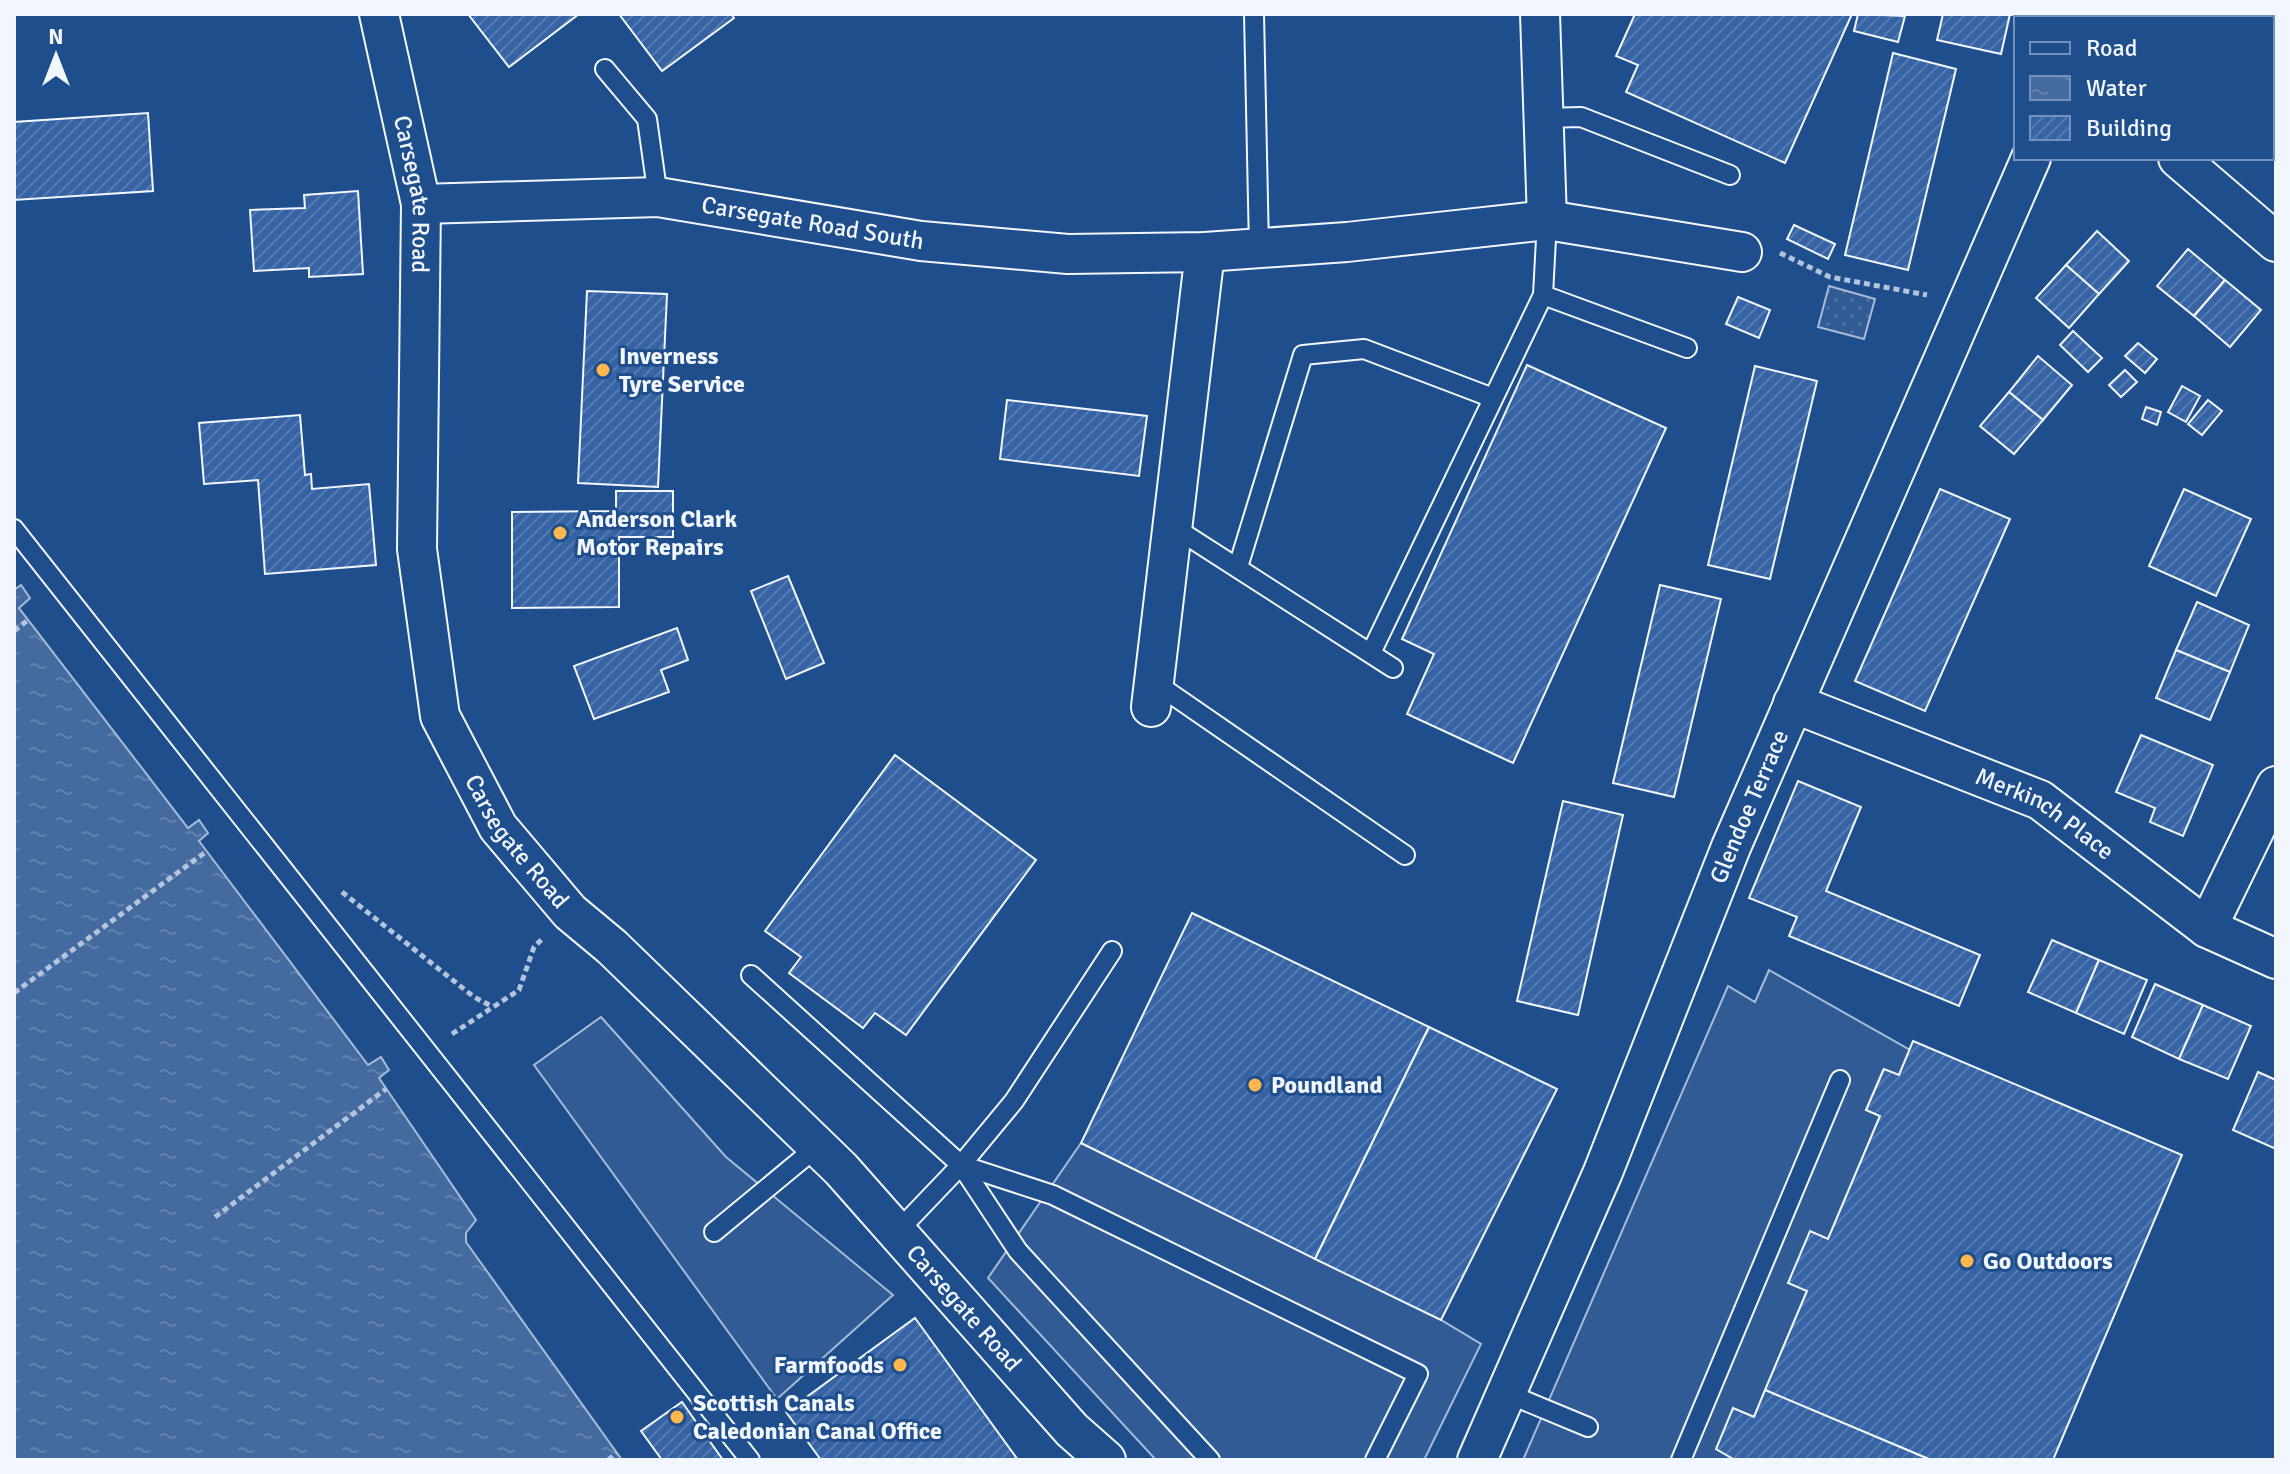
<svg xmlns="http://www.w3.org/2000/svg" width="2290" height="1474" font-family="Signika,sans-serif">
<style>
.grass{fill:url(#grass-dots);stroke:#a8bbd7;stroke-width:2}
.built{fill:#305b95;stroke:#a8bbd7;stroke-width:2}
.water{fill:url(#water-ripples);stroke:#a8bbd7;stroke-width:2}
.building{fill:url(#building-hatch);stroke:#f2f6ff;stroke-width:2}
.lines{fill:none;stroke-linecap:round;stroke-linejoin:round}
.service-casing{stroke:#f2f6ff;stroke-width:22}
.minor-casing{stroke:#f2f6ff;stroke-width:42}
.path{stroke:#b3c4dc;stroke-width:5;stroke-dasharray:6 4;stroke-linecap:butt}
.service{stroke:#1f4e8c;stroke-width:18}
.minor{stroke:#1f4e8c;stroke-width:38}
.poi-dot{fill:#ffb74d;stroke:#1f4e8c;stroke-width:3}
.labels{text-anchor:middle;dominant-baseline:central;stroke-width:6;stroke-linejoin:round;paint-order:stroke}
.street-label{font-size:24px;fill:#f2f6ff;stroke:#1f4e8c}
.poi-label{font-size:24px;font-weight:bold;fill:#f2f6ff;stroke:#1f4e8c;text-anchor:start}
</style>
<defs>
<pattern id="grass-dots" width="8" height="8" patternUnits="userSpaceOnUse" patternTransform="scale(2)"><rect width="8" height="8" fill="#305b95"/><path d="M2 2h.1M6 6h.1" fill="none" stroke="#4e73a5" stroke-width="1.8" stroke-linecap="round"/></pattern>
<pattern id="water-ripples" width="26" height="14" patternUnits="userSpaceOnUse" patternTransform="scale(2)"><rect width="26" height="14" fill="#446ba0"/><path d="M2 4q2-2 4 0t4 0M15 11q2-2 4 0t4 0" fill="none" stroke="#5f81ae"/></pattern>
<pattern id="building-hatch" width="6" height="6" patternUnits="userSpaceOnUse" patternTransform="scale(2)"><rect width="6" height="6" fill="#3563a3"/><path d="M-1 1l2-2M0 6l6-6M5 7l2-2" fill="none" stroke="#537ab1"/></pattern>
</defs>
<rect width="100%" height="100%" fill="#1f4e8c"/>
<polygon class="grass" points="1829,286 1875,299 1864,339 1818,327"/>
<g class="built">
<polygon points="1769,970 1910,1050 1899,1075 1883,1070 1866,1110 1880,1116 1828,1239 1811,1232 1807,1291 1754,1417 1733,1408 1735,1460 1523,1460 1728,986 1755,1002"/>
<polygon points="601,1017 726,1157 893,1295 777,1399 534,1065"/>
<polygon points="1081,1143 1441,1320 1481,1344 1424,1460 1156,1460 988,1278"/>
</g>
<polygon class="water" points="21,585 30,598 19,608 188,828 199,820 208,833 199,841 368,1065 381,1057 389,1070 379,1078 476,1220 466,1233 466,1242 622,1460 14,1460 14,590"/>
<g class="building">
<polygon points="468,14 579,14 509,67"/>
<polygon points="619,14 731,14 734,18 662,71"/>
<polygon points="1635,14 1852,14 1785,163 1626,92 1638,65 1616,56"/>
<polygon points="1858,14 1905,16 1898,42 1854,31"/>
<polygon points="1943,14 2010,14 2001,54 1937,40"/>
<polygon points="2219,14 2272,14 2276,19 2272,23 2272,18 2218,18"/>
<polygon points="1893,53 1956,69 1908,270 1845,255"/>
<polygon points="148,113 153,191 14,200 14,122"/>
<polygon points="358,191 363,274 309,277 309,268 254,271 250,210 305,208 304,195"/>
<polygon points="1794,225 1835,244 1828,259 1787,239"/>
<polygon points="2097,231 2129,261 2099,294 2066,265"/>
<polygon points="2188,249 2225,280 2194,316 2157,286"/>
<polygon points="2066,265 2099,294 2069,328 2036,298"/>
<polygon points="2225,280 2261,310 2230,347 2194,316"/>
<polygon points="587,291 667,294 658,487 578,483"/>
<polygon points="1738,297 1770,310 1759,338 1726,324"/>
<polygon points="2073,331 2102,358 2088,372 2060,345"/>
<polygon points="2138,343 2157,359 2145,373 2125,356"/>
<polygon points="2038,356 2072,385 2043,420 2009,392"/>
<polygon points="1527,365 1666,428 1513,763 1407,714 1434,654 1402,639"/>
<polygon points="1755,366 1817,381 1770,579 1708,565"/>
<polygon points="2125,370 2137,382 2121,397 2109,385"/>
<polygon points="2182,386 2200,396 2186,422 2168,412"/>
<polygon points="2009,392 2043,420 2014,454 1980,426"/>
<polygon points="1007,400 1147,416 1139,476 1000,459"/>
<polygon points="2208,400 2222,411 2202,435 2188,424"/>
<polygon points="2146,407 2161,412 2157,425 2142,419"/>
<polygon points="300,415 305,475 311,474 312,489 369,484 376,565 265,574 258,480 204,484 199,423"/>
<polygon points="1940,489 2010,519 1925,711 1855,681"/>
<polygon points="2184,489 2251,519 2216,596 2149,566"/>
<polygon points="616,491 673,491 673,537 619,537 619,607 512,608 512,512 616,511"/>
<polygon points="788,576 824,663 786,679 751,591"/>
<polygon points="1660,585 1721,599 1674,797 1613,783"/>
<polygon points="2197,602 2249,625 2230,672 2176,650"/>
<polygon points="677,628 688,660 661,670 669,692 594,719 574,666"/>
<polygon points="2176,650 2230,672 2210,720 2156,698"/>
<polygon points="2141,735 2213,765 2183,836 2150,822 2155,808 2116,792"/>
<polygon points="895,755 1036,860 906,1035 875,1013 863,1028 789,973 801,957 765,931"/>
<polygon points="1798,781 1861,807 1826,891 1980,955 1959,1006 1789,936 1797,917 1749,898"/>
<polygon points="1563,801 1623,815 1578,1015 1517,1001"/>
<polygon points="1192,913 1429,1027 1315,1259 1081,1143"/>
<polygon points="2052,940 2099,960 2076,1013 2028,992"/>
<polygon points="2099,960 2147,980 2124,1034 2076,1013"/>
<polygon points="2155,984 2203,1005 2179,1059 2132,1037"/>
<polygon points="2203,1005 2251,1026 2228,1079 2179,1059"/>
<polygon points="1429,1027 1557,1089 1441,1320 1315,1259"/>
<polygon points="1913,1041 2182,1155 2053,1460 1931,1460 1765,1390 1807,1291 1788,1283 1810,1231 1828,1239 1880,1116 1866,1110 1884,1069 1899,1075"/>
<polygon points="2258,1072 2276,1080 2276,1149 2233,1130"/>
<polygon points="915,1318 1018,1460 821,1460 786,1412"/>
<polygon points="1765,1390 1931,1460 1735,1460 1716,1449 1733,1408 1754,1417"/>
<polygon points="682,1402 723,1460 662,1460 641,1431"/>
</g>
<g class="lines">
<g class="service-casing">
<g id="service">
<polyline points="1254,14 1259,248"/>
<polyline points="605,69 647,119 658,197"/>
<polyline points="1544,118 1581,117 1730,175"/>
<polyline points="1543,295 1687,348"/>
<polyline points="1172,526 1393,668"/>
<polyline points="14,529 750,1460"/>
<polyline points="1238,567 1303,355 1364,349 1493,398"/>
<polyline points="1371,653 1543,295 1547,220"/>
<polyline points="1154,682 1405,855"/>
<polyline points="751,975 961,1165 1018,1251 1210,1460"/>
<polyline points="961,1165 1053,1195 1418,1374 1375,1460"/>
<polyline points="714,1232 818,1146"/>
<polyline points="897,1232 961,1165 1014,1101 1112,951"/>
<polyline points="1506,1393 1588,1427"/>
<polyline points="1681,1460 1840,1080"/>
</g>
</g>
<g class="minor-casing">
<g id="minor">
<path id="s1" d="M379 14 421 204 417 549 440 716 498 827 570 912 612 947 841 1169 1072 1430 1106 1460"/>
<polyline points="1540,14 1547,220"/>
<polyline points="2092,18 2093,14"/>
<polyline points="2178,158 2276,242"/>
<path id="s2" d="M421 204 658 197 921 241 1068 254 1205 252 1347 242 1547 220 1742 252"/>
<path id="s3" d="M1793 703 2040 800 2207 928 2276 959"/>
<polyline points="1151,707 1205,252"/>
<polyline points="2207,928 2276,786"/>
<path id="s4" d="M1477 1460 1603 1172 1731 847 2031 158"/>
</g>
</g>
<g class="path">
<polyline points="1780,253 1830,277 1927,295"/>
<polyline points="14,631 28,620"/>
<polyline points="342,892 474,997 493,1007"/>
<polyline points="14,993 207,851"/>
<polyline points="452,1034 519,990 534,947 543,938"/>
<polyline points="215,1217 386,1089"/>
<polyline points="608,1460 617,1453"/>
</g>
<use href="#service" class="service"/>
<use href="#minor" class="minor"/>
</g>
<g class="poi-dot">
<circle cx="603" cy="370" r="8"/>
<circle cx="560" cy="533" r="8"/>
<circle cx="1255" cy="1085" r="8"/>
<circle cx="1967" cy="1261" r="8"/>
<circle cx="900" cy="1365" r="8"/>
<circle cx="677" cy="1417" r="8"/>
</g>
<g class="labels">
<g class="street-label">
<text stroke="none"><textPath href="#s1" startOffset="184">Carsegate Road</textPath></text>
<text stroke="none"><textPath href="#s2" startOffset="394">Carsegate Road South</textPath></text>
<text stroke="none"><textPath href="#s4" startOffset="708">Glendoe Terrace</textPath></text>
<text stroke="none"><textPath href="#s3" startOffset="276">Merkinch Place</textPath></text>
<text stroke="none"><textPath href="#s1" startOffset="856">Carsegate Road</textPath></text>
<text stroke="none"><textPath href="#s1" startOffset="1504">Carsegate Road</textPath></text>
</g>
<g class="poi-label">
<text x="619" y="356">Inverness<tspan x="619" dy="28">Tyre Service</tspan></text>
<text x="576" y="519">Anderson Clark<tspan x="576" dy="28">Motor Repairs</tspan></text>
<text x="1271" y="1085">Poundland</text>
<text x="1983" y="1261">Go Outdoors</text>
<text x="884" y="1365" text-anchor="end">Farmfoods</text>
<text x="693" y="1403">Scottish Canals<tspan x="693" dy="28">Caledonian Canal Office</tspan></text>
</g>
</g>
<rect width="2290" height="1474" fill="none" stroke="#f2f6ff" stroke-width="32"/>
<rect x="2014" y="16" width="260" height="144" fill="#1f4e8c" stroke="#7391ba" stroke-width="2"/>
<rect x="2030" y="42" width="40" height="12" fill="#1f4e8c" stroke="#7391ba" stroke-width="2"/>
<text x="2086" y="56" font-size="24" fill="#f2f6ff">Road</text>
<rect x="2030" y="76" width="40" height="24" fill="url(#water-ripples)" stroke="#7391ba" stroke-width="2"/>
<text x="2086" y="96" font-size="24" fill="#f2f6ff">Water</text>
<rect x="2030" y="116" width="40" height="24" fill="url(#building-hatch)" stroke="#7391ba" stroke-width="2"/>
<text x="2086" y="136" font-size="24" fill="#f2f6ff">Building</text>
<g transform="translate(56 56)" stroke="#1f4e8c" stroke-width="6" paint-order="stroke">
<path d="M0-6L14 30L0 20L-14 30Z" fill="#f2f6ff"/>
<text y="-12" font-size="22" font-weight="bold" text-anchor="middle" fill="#f2f6ff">N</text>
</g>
</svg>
